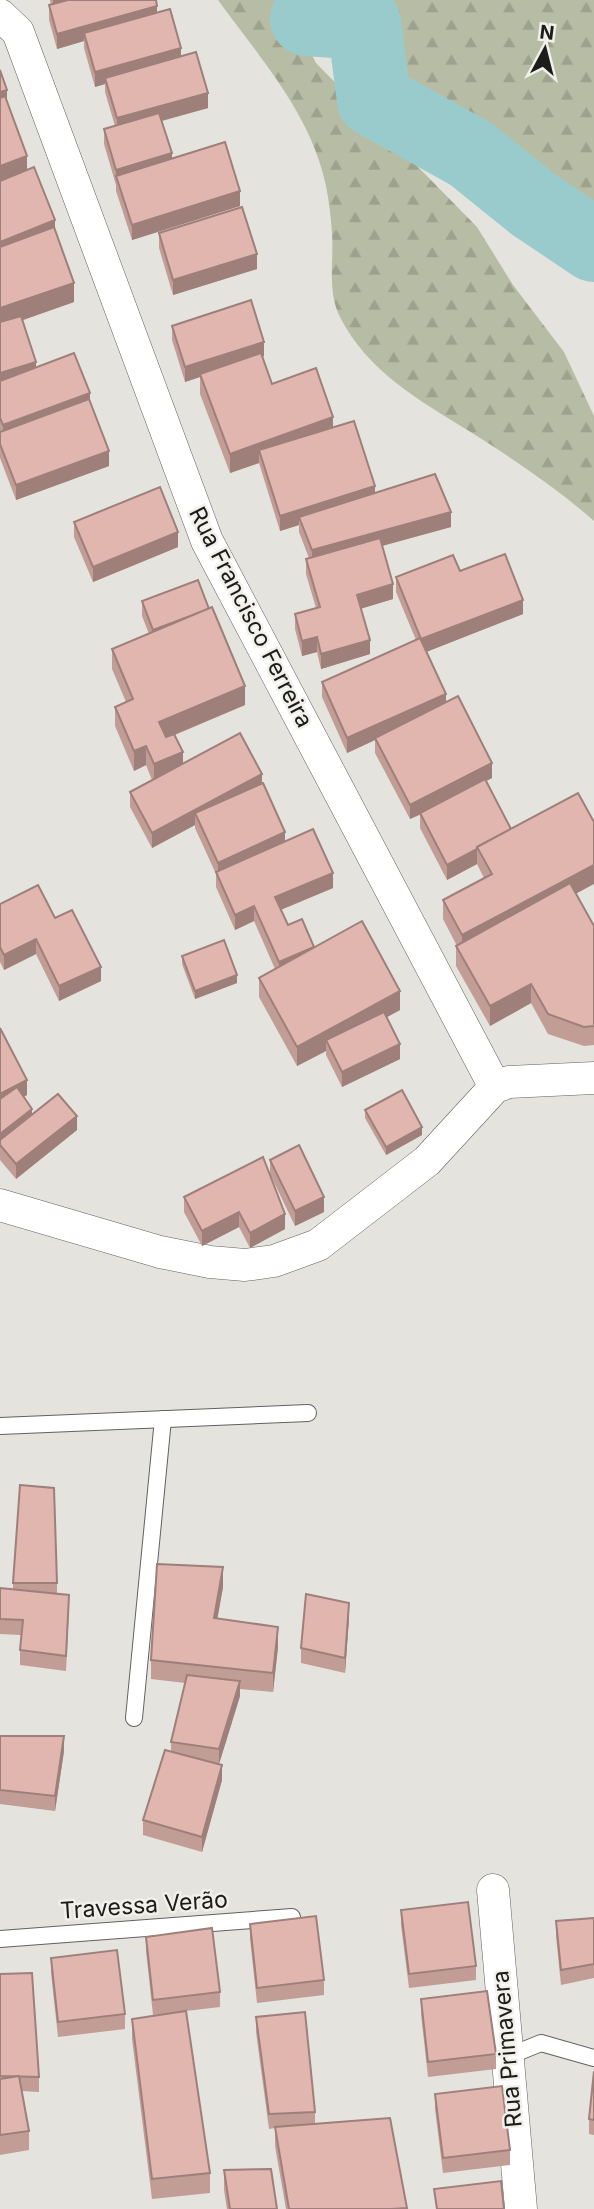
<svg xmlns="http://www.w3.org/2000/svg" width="594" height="2209" font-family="Inter,sans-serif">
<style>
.forest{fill:url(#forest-firs)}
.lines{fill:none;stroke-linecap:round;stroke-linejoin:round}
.river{stroke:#9acbcc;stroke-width:74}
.lane-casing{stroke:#62615d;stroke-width:18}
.street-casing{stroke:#62615d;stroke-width:33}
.lane{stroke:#fff;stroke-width:16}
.street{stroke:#fff;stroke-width:32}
.wall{fill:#c29d96}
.shaded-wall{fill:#9e7f7a}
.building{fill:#e1b6af;stroke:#9e7f7a;stroke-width:2}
.labels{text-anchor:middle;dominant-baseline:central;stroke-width:5;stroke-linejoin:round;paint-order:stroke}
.street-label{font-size:23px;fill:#1c1c1a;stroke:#f1f0eb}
</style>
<defs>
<pattern id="forest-firs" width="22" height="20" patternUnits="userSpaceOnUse" patternTransform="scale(1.75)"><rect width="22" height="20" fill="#b7bda4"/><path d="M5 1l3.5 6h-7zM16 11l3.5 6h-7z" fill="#9da28d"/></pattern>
</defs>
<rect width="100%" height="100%" fill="#e4e3de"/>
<g class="forest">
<path d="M218 0H285L316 63 477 227 513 285 564 352 594 416V521C557 488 512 458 469 431 419 400 368 372 340 317 327 292 334 260 332 234 331 218 329 201 326 186 311 114 260 58 218 0Z"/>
<polygon points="365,0 594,0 594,227 561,197 364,53 357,18"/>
</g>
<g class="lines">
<polyline class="river" points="315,0 307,19 364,23 374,100 471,154 533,204 594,245"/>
<g class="lane-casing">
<g id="lane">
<polyline points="0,1426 308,1413"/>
<polyline points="134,1718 163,1419"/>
<polyline points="0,1939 292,1917"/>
<polyline points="509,2056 541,2043 594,2058"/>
</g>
</g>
<g class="street-casing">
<g id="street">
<polyline points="0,15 18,32 207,541 495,1087"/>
<polyline points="0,1205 160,1252 210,1262 245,1265 274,1261 318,1245 427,1161 495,1087 509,1082 594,1078"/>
<polyline points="493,1890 521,2209"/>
</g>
</g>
<use href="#lane" class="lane"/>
<use href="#street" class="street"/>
</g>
<g class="wall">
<polygon points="50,0 156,0 157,12 208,108 162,121 172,159 240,206 132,240 116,191 116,185 104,144 104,129 115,126 105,92 105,84 95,87 84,48 84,41 57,49 49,20 49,5 51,5"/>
<polygon points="0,70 7,101 27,170 55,230 74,302 23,320 36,367 90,401 109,466 16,500 0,458"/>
<polygon points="159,233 257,269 173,295 159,248"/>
<polygon points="172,326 264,356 263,357 272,384 333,427 375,493 451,527 382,546 393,599 361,608 370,654 321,669 317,652 302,656 295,629 295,614 316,608 306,574 306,559 309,558 299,532 299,525 280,531 259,463 230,473 200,394 200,377 185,382 172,340"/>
<polygon points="74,522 178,547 93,582 74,537"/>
<polygon points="460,571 523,614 426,652 446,703 492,778 486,781 511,829 576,894 594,926 594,1045 584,1046 548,1034 531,1003 490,1026 456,966 456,946 457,946 443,919 443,900 484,878 477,864 447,880 420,828 420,815 410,819 375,753 375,740 347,753 322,697 322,682 416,640 396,592 396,577"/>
<polygon points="142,601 245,705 175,735 183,763 262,783 285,841 333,888 281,910 288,925 314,947 400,1010 387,1017 400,1059 342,1087 326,1055 326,1051 297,1066 259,997 259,978 275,969 254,921 235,930 216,887 216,874 195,828 195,825 152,848 130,807 130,792 152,780 146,765 134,771 115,726 115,707 126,702 112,669 112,649 149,634 142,616"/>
<polygon points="0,904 55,918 101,981 59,1001 36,954 4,970 0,962"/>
<polygon points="182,956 237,983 195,999 182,964"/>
<polygon points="0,1028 27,1095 24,1097 32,1115 77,1130 16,1179 0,1160"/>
<polygon points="365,1110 422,1135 386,1155 365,1118"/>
<polygon points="263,1157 285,1229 250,1248 239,1227 202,1246 184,1212 184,1197"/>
<polygon points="270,1160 324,1212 295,1226 270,1174"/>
<polygon points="13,1583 57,1583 57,1594 69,1610 66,1671 20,1665 20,1650 21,1635 0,1634 0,1588 13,1590"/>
<polygon points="223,1587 217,1619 278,1647 273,1692 240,1689 240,1696 219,1764 222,1780 202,1852 143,1835 143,1820 171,1751 171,1742 185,1683 151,1679 151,1660"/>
<polygon points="349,1618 345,1673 301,1663 301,1648"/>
<polygon points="0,1736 64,1751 55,1811 0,1804"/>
<polygon points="401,1910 476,1966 476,1980 409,1988 401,1925"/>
<polygon points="594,1918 594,1978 561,1985 556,1936 556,1921"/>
<polygon points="250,1924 324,1980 324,1995 257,2003 250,1939"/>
<polygon points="146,1937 220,1992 220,2007 186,2011 210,2173 210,2193 152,2199 132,2039 132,2019 180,2012 153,2015 146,1951"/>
<polygon points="51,1958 125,2014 125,2029 58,2037 51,1973"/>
<polygon points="0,1974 39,2077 39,2092 22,2091 29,2131 29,2150 0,2155"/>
<polygon points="421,1999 496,2054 496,2069 428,2077 421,2014"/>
<polygon points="256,2017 315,2112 315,2124 390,2118 407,2209 286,2209 275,2146 275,2128 269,2129 256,2032"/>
<polygon points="594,2071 594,2135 589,2134 589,2119"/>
<polygon points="435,2094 510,2150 510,2165 443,2173 435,2109"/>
<polygon points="224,2170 277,2209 227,2209 224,2190"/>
</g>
<g class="shaded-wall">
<polygon points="53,0 93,0 53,10"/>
<polygon points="157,6 157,21 84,33 84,41 57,49 57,34"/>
<polygon points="181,48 181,63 105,78 105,84 95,87 95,72"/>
<polygon points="7,90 7,105 0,107 0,92"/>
<polygon points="208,93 208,108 117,133 117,118"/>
<polygon points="172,153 172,168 116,176 116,185 116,170"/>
<polygon points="27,156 27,175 0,185 0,166"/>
<polygon points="240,191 240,206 132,240 132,225"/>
<polygon points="55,220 55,235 0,257 0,242"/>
<polygon points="257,254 257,269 173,295 173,280"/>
<polygon points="74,283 74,302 0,328 0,308"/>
<polygon points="264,342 264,356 201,377 200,374 200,377 185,382 185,367"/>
<polygon points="36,362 36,376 0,388 0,373"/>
<polygon points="90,393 90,408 3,440 3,425"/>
<polygon points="333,417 333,437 259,450 259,463 230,473 230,454"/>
<polygon points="109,451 109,466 16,500 16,485"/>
<polygon points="375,486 375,501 299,517 299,525 280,531 280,516"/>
<polygon points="451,512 451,527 312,565 312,550"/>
<polygon points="178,532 178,547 93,582 93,567"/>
<polygon points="393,584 393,599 357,610 357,595"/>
<polygon points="523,600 523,614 421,654 421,639"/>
<polygon points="209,609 153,645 153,630"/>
<polygon points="317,637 317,652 302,656 302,641"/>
<polygon points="370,640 370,654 321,669 321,654"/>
<polygon points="245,686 245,705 159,741 159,722"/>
<polygon points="446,694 446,709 375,738 375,740 347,753 347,738"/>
<polygon points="146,746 146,765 134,771 134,751"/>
<polygon points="183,752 183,772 154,784 154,764"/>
<polygon points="492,763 492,778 410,819 410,805"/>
<polygon points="262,774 262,789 195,813 195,825 152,848 152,833"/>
<polygon points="285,832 285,847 218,878 218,863"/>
<polygon points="477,849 477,864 447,880 447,865"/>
<polygon points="594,865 594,884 462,955 462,935"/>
<polygon points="333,873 333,888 275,912 275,897"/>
<polygon points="254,906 254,921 235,930 235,915"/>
<polygon points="36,939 36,954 4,970 4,955"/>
<polygon points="314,947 279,977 279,962"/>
<polygon points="101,967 101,981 59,1001 59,986"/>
<polygon points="237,975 237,983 195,999 195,991"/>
<polygon points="531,984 531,1003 490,1026 490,1006"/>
<polygon points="400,991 400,1010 330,1048 326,1040 326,1051 297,1066 297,1047"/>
<polygon points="400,1044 400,1059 342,1087 342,1072"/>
<polygon points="27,1080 27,1095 0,1109 0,1094"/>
<polygon points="32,1109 32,1124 0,1145 0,1134"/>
<polygon points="77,1116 77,1130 16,1179 16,1164"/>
<polygon points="422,1127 422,1135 386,1155 386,1147"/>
<polygon points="324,1197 324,1212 295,1226 295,1211"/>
<polygon points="239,1212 239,1227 202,1246 202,1231"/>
<polygon points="285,1214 285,1229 250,1248 250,1233"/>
<polygon points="223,1567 223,1587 214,1638 214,1618"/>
<polygon points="349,1603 349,1618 345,1673 345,1658"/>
<polygon points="278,1627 278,1647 273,1692 273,1673"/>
<polygon points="240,1681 240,1696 219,1764 219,1749"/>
<polygon points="64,1736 64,1751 55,1811 55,1796"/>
<polygon points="222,1765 222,1780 202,1852 202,1837"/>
</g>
<g class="building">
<polygon points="68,0 156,0 157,6 57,34 49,5"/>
<polygon points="170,9 181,48 95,72 84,33"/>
<polygon points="196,52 208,93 117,118 105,78"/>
<polygon points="0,70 7,90 0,92"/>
<polygon points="5,96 27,156 0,166 0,98"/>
<polygon points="159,113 172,153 116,170 104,129"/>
<polygon points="225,142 240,191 132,225 116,176"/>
<polygon points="34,167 55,220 0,242 0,181"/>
<polygon points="242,207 257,254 173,280 159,233"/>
<polygon points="54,227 74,283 0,308 0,247"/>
<polygon points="251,300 264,342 185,367 172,326"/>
<polygon points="21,316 36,362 0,373 0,322"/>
<polygon points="74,353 90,393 3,425 0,418 0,381"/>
<polygon points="261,353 272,384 316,368 333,417 230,454 200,374"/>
<polygon points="89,399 109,451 16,485 0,444 0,432"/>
<polygon points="354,421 375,486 280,516 259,450"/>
<polygon points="435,474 451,512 312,550 299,517"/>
<polygon points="160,487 178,532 93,567 74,522"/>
<polygon points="380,538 393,584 357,595 370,640 321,654 317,637 302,641 295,614 320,607 306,559"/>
<polygon points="505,554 523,600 421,639 396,577 453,555 460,571"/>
<polygon points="198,580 209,609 153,630 142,601"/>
<polygon points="212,607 245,686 159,722 166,737 174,734 183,752 154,764 146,746 134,751 115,707 133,699 112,649"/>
<polygon points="420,638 446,694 347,738 322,682"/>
<polygon points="458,696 492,763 410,805 375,738"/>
<polygon points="240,733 262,774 152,833 130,792"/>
<polygon points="485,779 511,829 477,847 477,849 447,865 420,813"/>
<polygon points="263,783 285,832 218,863 195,813"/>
<polygon points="578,793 594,822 594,865 462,935 443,900 492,874 477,847"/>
<polygon points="313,829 333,873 275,897 288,925 302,919 314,947 279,962 254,906 235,915 216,872"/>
<polygon points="570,883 594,926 594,1026 584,1027 548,1014 531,984 490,1006 456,946"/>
<polygon points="38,885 55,918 72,910 101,967 59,986 36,939 4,955 0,947 0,904"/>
<polygon points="362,921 400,991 297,1047 259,978"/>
<polygon points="224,940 237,975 195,991 182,956"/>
<polygon points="384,1012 400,1044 342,1072 326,1040"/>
<polygon points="0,1028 27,1080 0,1094"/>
<polygon points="17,1087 32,1109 0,1134 0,1099"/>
<polygon points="402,1090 422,1127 386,1147 365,1110"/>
<polygon points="58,1094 77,1116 16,1164 0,1145 0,1140"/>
<polygon points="299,1145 324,1197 295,1211 270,1160"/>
<polygon points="263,1157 285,1214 250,1233 239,1212 202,1231 184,1197"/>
<polygon points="20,1485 54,1488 57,1583 13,1583"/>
<polygon points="157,1564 223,1567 214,1618 278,1627 273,1673 151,1660"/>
<polygon points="0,1588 69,1595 66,1656 20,1650 23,1620 0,1619"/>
<polygon points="306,1594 349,1603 345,1658 301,1648"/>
<polygon points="187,1675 240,1681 219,1749 171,1742"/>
<polygon points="0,1736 64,1736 55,1796 0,1790"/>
<polygon points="165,1750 222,1765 202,1837 143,1820"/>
<polygon points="468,1902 476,1966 409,1974 401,1910"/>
<polygon points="316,1916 324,1980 257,1988 250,1924"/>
<polygon points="594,1918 594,1964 561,1970 556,1921"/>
<polygon points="212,1928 220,1992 153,2000 146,1937"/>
<polygon points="117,1950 125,2014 58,2022 51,1958"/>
<polygon points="32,1973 39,2077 0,2076 0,1974"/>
<polygon points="487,1991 496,2054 428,2062 421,1999"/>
<polygon points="186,2011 210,2173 152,2179 132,2019"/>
<polygon points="305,2012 315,2112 269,2114 256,2017"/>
<polygon points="594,2071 594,2120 589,2119"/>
<polygon points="19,2076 29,2131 0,2135 0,2079"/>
<polygon points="502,2086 510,2150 443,2158 435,2094"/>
<polygon points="390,2118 407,2208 392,2209 289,2209 275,2127"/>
<polygon points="271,2169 277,2209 230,2209 224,2170"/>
<polygon points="501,2181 504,2209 437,2209 434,2189"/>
</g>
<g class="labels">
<g class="street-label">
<text transform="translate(251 617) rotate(63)">Rua Francisco Ferreira</text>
<text transform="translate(144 1905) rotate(-4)">Travessa Verão</text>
<text transform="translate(507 2049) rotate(-95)">Rua Primavera</text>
</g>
</g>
<g transform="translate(545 49) rotate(7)" stroke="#f1f0eb" stroke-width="5" paint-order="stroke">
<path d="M0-5L12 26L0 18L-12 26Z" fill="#1c1c1a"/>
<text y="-10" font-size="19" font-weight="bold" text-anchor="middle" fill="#1c1c1a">N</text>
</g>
</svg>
